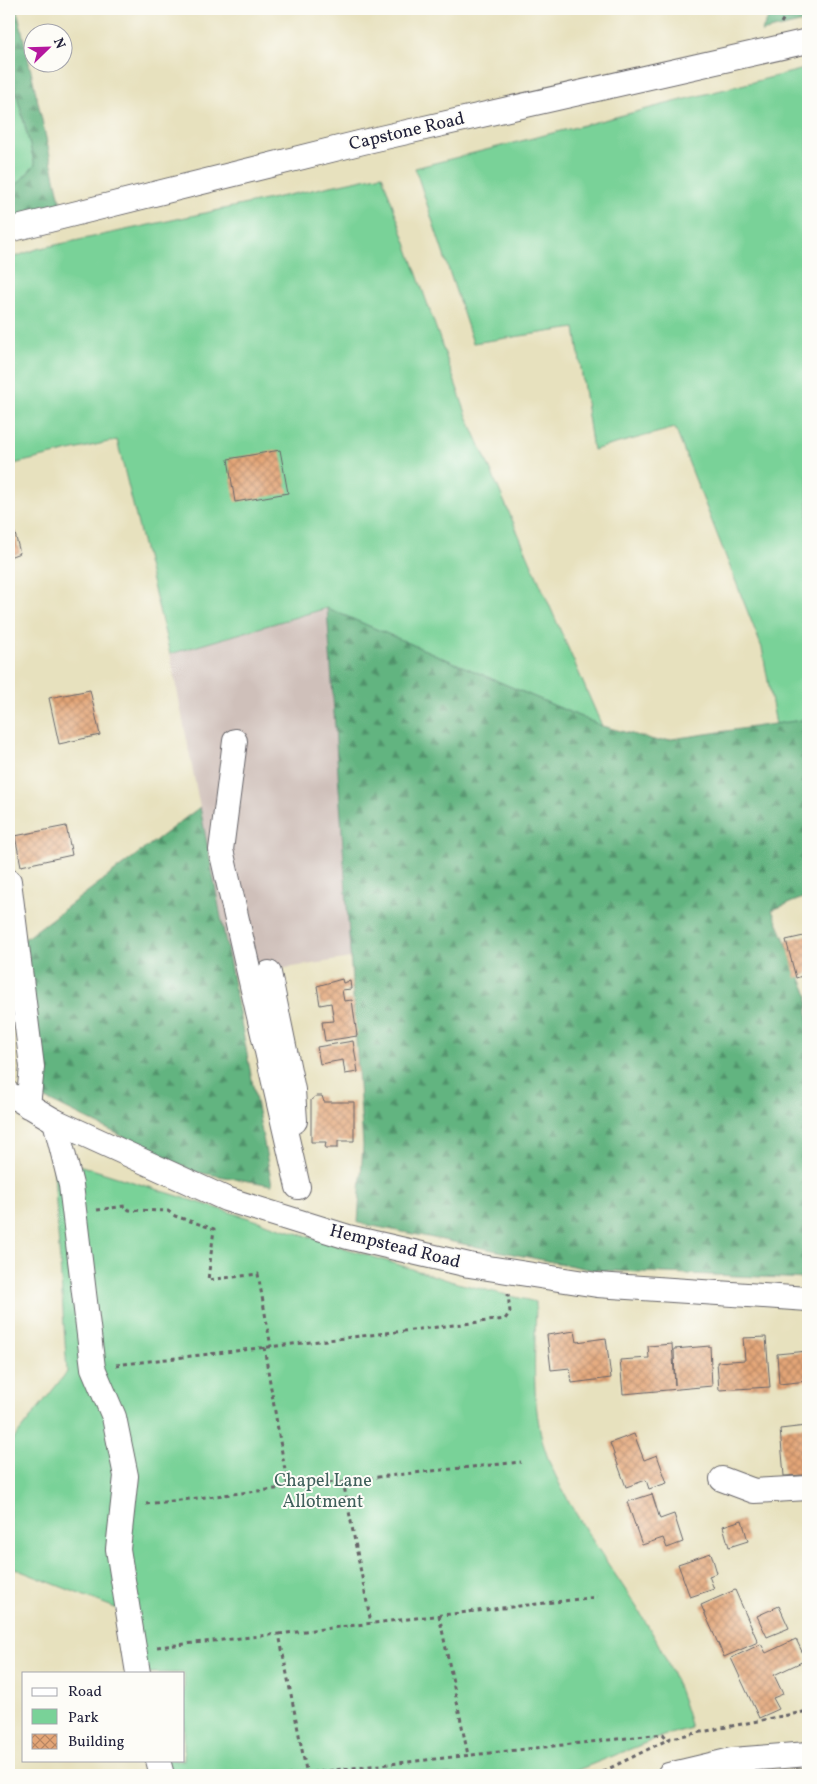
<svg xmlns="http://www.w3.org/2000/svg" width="817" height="1784" font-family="Vollkorn,serif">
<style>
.industrial{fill:#cfc0ba}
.green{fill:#79d298;stroke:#4e7a6a}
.forest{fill:url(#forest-firs);stroke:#426b5e}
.building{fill:url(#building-cross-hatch)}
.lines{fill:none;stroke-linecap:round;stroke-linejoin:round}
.minor-casing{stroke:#676569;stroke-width:26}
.path{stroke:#676569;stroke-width:3;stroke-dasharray:4 4;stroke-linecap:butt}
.minor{stroke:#fff;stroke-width:24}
.labels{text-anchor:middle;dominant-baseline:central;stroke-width:4;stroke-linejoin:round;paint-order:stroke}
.street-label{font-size:18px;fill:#22223b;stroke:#fdfcf7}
.park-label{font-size:18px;fill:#40605c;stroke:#fdfcf7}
</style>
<defs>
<pattern id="forest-firs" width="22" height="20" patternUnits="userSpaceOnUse" patternTransform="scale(1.25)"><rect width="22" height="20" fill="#62b480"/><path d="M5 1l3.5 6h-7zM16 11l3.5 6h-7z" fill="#50926a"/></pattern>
<pattern id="building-cross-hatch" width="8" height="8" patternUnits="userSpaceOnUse" patternTransform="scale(1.25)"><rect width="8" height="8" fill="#e3a577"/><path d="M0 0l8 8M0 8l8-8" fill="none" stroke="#b88663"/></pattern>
</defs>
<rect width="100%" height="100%" fill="#fdfcf7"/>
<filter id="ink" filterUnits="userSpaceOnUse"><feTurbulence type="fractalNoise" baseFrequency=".02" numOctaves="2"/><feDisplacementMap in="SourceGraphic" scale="10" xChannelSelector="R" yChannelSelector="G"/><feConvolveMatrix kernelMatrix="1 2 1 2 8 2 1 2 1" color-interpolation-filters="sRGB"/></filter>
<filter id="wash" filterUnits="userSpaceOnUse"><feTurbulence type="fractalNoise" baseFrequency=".0096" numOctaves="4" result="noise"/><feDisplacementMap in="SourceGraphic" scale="20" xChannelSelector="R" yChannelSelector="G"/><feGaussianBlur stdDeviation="1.12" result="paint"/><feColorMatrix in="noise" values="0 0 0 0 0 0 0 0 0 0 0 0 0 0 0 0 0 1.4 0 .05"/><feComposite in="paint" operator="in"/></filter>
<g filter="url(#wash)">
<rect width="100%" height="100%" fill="#e7e1be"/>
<polygon class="industrial" points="327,608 351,958 233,976 170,654"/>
<g class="green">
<polygon points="9,64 35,165 9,193"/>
<polygon points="808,68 808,719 776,725 762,648 675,428 593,450 575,328 473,343 415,168"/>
<polygon points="382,175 467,416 602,726 327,608 170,654 117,440 9,465 9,259 37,249"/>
<path d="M53 1157 457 1283 536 1302C535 1357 529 1414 551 1466 576 1523 616 1572 647 1624 667 1657 681 1692 691 1728L666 1735 565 1775H153L150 1760H184V1673H131L118 1609 18 1570 9 1564V1445L67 1372Z"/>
</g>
<g class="forest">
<polygon points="9,9 17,9 62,209 9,223 9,193 35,165 9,64"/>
<polygon points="773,9 808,9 808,21 761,32"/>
<polygon points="327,608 602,726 658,741 808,719 808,896 772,910 808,995 808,1279 593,1270 358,1223 363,1145"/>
<polygon points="200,807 272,1185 195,1172 40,1096 22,941"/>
</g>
<g id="blocks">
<g class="building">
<polygon points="280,450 288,493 235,502 228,459"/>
<polygon points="14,530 20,553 9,557 9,531"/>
<polygon points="90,690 100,735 59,744 49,698"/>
<polygon points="66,826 72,855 21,866 15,836"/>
<polygon points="808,935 808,974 796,978 786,940"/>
<polygon points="342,979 343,983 350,981 351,989 342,990 344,1001 352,1000 357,1036 325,1041 322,1022 334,1021 331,1003 320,1005 317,986"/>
<polygon points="353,1041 358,1072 345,1074 343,1060 320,1064 317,1047"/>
<polygon points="316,1096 322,1096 324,1102 354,1102 354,1141 338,1141 338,1148 325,1148 326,1142 311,1142 311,1100"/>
<polygon points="575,1331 577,1342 606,1338 611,1378 572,1383 570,1368 551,1370 547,1335"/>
<polygon points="766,1337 770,1387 719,1390 717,1362 745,1360 743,1338"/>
<polygon points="672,1344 675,1385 674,1349 710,1346 712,1386 623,1394 620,1360 649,1358 648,1346"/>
<polygon points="808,1351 808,1381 779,1384 777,1354"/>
<polygon points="806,1426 808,1454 807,1483 806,1475 784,1476 780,1429"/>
<polygon points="634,1434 644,1460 657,1455 667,1483 649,1489 646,1480 626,1487 610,1443"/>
<polygon points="652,1494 660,1519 674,1514 683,1542 667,1548 663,1538 642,1545 627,1502"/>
<polygon points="742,1520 748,1541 729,1547 723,1526"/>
<polygon points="711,1553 717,1573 709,1576 714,1589 690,1597 678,1564"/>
<polygon points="735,1590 758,1642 724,1657 701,1605"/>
<polygon points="779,1606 789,1628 767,1637 757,1616"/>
<polygon points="796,1639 806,1660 774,1675 783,1694 773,1698 779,1709 759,1718 731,1658 761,1644 766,1653"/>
</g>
</g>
</g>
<g filter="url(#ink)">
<use href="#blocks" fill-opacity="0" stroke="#676569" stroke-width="1"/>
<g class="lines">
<g class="minor-casing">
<g id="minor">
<polyline points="9,230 363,142 808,41"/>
<polyline points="235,741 221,850 298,1187"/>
<polyline points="9,881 32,1067 28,1106"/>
<polyline points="269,973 293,1090 295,1121"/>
<polyline points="9,1094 55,1121 226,1199 348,1237 469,1265 597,1285 808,1299"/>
<polyline points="55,1121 71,1185 93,1368 114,1417 126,1476 118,1549 138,1673"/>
<polyline points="722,1479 754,1491 808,1488"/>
<polyline points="158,1760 162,1775"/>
<polyline points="669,1775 732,1760 808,1754"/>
</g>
</g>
<g class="path">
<polyline points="781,23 789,9"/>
<polyline points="97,1210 125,1206 129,1210 168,1211 175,1216 214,1229 208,1280 258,1274 271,1347"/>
<polyline points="264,1347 288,1488"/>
<polyline points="116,1365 505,1319 510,1312 508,1294"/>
<polyline points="343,1481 371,1623"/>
<polyline points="146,1504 422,1472 521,1462"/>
<polyline points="439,1615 468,1755"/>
<polyline points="279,1634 597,1597"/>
<polyline points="157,1647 279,1634 307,1775"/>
<polyline points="289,1775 663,1734 668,1740"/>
<polyline points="596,1775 671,1738 808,1711"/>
</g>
<use href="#minor" class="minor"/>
</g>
</g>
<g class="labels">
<g class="street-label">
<text transform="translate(407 132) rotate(-13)">Capstone Road</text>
<text transform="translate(395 1247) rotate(14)">Hempstead Road</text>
</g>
<g class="park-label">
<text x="323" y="1481">Chapel Lane<tspan x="323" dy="21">Allotment</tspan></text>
</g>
</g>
<rect width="817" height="1784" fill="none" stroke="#fdfcf7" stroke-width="30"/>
<rect x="22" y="1672" width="162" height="90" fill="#fdfcf7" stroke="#a5a5ac"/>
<rect x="32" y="1688" width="25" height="8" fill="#ffffff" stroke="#a5a5ac"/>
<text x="68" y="1696" font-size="15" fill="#22223b">Road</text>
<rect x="32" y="1709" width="25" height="15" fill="#79d298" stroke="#a5a5ac"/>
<text x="68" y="1722" font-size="15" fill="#22223b">Park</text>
<rect x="32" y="1734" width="25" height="15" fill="url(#building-cross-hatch)" stroke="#a5a5ac"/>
<text x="68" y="1746" font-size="15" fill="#22223b">Building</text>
<g transform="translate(48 48) rotate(67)"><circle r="24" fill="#fdfcf7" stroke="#a5a5ac"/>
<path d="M0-4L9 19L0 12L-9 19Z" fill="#b5179e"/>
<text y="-8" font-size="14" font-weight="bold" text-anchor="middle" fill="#22223b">N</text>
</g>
</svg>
